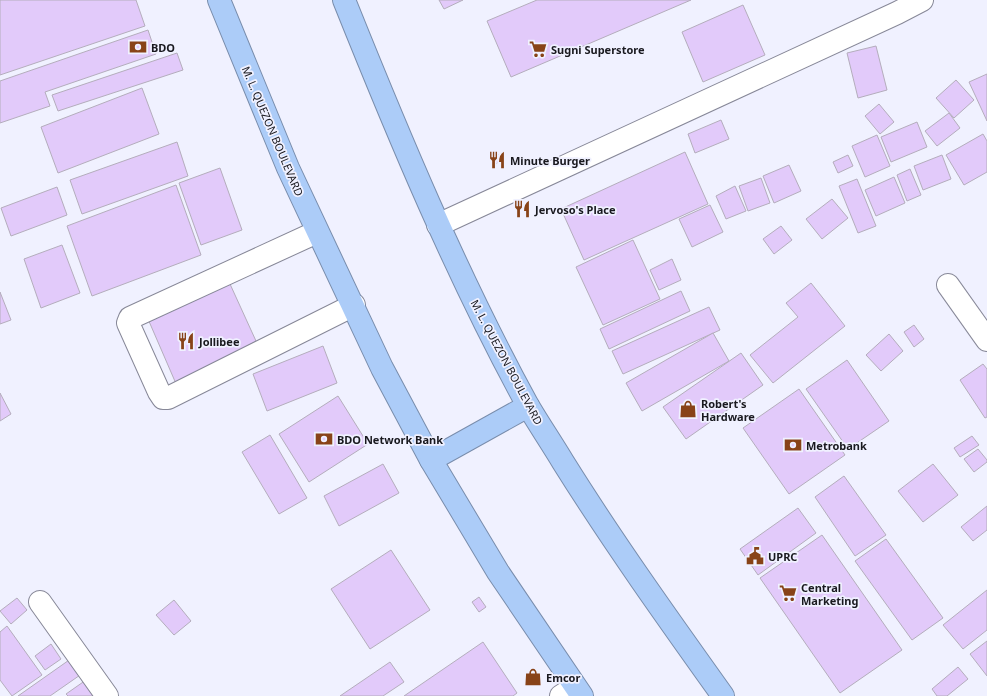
<svg xmlns="http://www.w3.org/2000/svg" width="987" height="696" font-family="'Noto Sans',sans-serif">
<style>
.building{fill:#e2cafa;stroke:#b4adbc}
.lines{fill:none;stroke-linecap:round;stroke-linejoin:round}
.minor-casing{stroke:#878898;stroke-width:24}
.highway-casing{stroke:#798dac;stroke-width:24}
.minor{stroke:#fff;stroke-width:22}
.highway{stroke:#acccf8;stroke-width:22}
.labels{text-anchor:middle;dominant-baseline:central;stroke-width:3.5;stroke-linejoin:round;paint-order:stroke}
.poi-label{font-size:11px;font-weight:bold;fill:#19191f;stroke:#f0f1ff;text-anchor:start}
.street-label{font-size:11px;fill:#19191f;stroke:#f0f1ff}
</style>
<rect width="100%" height="100%" fill="#f0f1ff"/>
<g class="building">
<polygon points="0,0 136,0 145,26 0,75"/>
<polygon points="439,0 463,0 444,9"/>
<polygon points="537,0 691,0 511,77 487,21"/>
<polygon points="743,5 765,55 703,82 682,32"/>
<polygon points="148,30 156,54 45,92 50,106 0,123 0,81"/>
<polygon points="876,46 887,90 858,98 847,53"/>
<polygon points="177,53 183,70 58,111 52,95"/>
<polygon points="987,74 987,121 969,82"/>
<polygon points="956,80 974,100 954,118 936,98"/>
<polygon points="142,88 159,134 58,173 41,127"/>
<polygon points="879,104 894,122 880,134 865,116"/>
<polygon points="949,113 960,128 937,146 925,131"/>
<polygon points="721,120 729,139 695,153 688,134"/>
<polygon points="917,122 927,147 891,162 881,137"/>
<polygon points="983,134 987,141 987,172 964,185 946,155"/>
<polygon points="877,135 890,166 865,177 852,146"/>
<polygon points="177,142 188,176 82,214 70,180"/>
<polygon points="685,152 708,204 584,260 561,209"/>
<polygon points="497,153 502,159 496,164 491,159"/>
<polygon points="848,155 853,166 838,173 833,162"/>
<polygon points="942,155 951,179 923,190 914,166"/>
<polygon points="789,165 801,191 774,203 763,176"/>
<polygon points="220,168 242,230 201,245 179,183"/>
<polygon points="910,169 921,195 907,201 897,175"/>
<polygon points="894,177 905,203 876,216 865,190"/>
<polygon points="761,178 770,203 748,211 739,186"/>
<polygon points="857,179 876,226 858,233 839,186"/>
<polygon points="176,185 201,255 92,296 67,226"/>
<polygon points="735,186 746,211 726,219 716,196"/>
<polygon points="57,187 67,215 11,236 1,208"/>
<polygon points="832,199 848,218 822,239 806,219"/>
<polygon points="710,205 723,232 692,247 679,219"/>
<polygon points="781,226 792,240 774,254 763,239"/>
<polygon points="633,240 660,299 603,325 576,267"/>
<polygon points="62,245 80,293 41,308 24,259"/>
<polygon points="672,259 681,280 659,290 650,270"/>
<polygon points="811,283 845,326 773,383 750,355 798,317 786,303"/>
<polygon points="230,284 256,341 177,386 148,319"/>
<polygon points="681,291 690,311 609,349 600,329"/>
<polygon points="0,292 11,320 0,324"/>
<polygon points="709,307 720,330 623,374 612,351"/>
<polygon points="914,325 924,339 914,347 904,332"/>
<polygon points="713,333 729,361 642,411 626,383"/>
<polygon points="889,334 903,351 881,371 866,355"/>
<polygon points="323,346 337,383 267,411 253,374"/>
<polygon points="741,353 763,385 686,439 663,407"/>
<polygon points="847,360 889,421 848,449 806,389"/>
<polygon points="983,364 987,369 987,417 985,418 960,380"/>
<polygon points="799,389 845,455 789,494 743,428"/>
<polygon points="0,393 11,414 0,421"/>
<polygon points="338,396 368,444 309,482 279,434"/>
<polygon points="270,435 307,498 279,514 242,452"/>
<polygon points="972,436 979,445 960,457 954,448"/>
<polygon points="978,449 987,460 987,462 974,472 964,459"/>
<polygon points="383,464 399,493 339,526 324,496"/>
<polygon points="933,464 958,495 923,522 898,491"/>
<polygon points="844,476 886,535 855,556 815,497"/>
<polygon points="987,506 987,530 973,541 961,527"/>
<polygon points="798,508 816,533 758,575 740,549"/>
<polygon points="822,535 902,650 840,693 760,578"/>
<polygon points="886,539 943,618 912,640 855,561"/>
<polygon points="391,550 430,610 370,649 331,589"/>
<polygon points="987,590 987,630 963,649 943,625"/>
<polygon points="479,597 486,607 479,612 472,602"/>
<polygon points="17,598 27,610 11,624 0,611"/>
<polygon points="174,600 191,621 174,635 156,615"/>
<polygon points="7,626 42,675 12,696 0,680 0,632"/>
<polygon points="987,641 987,676 970,654"/>
<polygon points="483,642 517,693 513,696 404,696"/>
<polygon points="51,644 61,659 45,670 35,656"/>
<polygon points="72,658 83,673 50,696 18,696"/>
<polygon points="390,662 404,682 383,696 340,696"/>
<polygon points="958,667 968,679 947,696 937,696 932,689"/>
<polygon points="86,680 97,696 68,696 66,694"/>
</g>
<g class="lines">
<g class="minor-casing">
<g id="minor">
<polyline points="438,225 897,13 922,0"/>
<polyline points="317,232 130,318 128,323 159,392 163,398 168,398 354,305"/>
<polyline points="948,285 987,340"/>
<polyline points="40,602 107,696"/>
<polyline points="561,696 575,687"/>
</g>
</g>
<g class="highway-casing">
<g id="highway">
<polyline points="219,0 288,168 382,368 431,460 498,572 582,696"/>
<path d="M344 0C399 137 456 274 527 404 538 423 551 442 563 462 613 542 668 619 723 696"/>
<polyline points="431,460 528,406"/>
</g>
</g>
<use href="#minor" class="minor"/>
<use href="#highway" class="highway"/>
</g>
<defs>
<g id="bank-bare" transform="scale(1.38)"><path d="M-6-4H6V4H-6ZM0-2.3a2.3 2.3 0 1 0 0 4.6a2.3 2.3 0 1 0 0-4.6Z" fill="#884318" stroke="#f0f1ff" stroke-width="2.5" paint-order="stroke"/></g>
<g id="supermarket-bare" transform="scale(1.38)"><path d="M-6-5.5h2.5l.6 2H6L4.5 2H-2.5L-4.4-4H-6ZM-1.5 3.2a1.3 1.3 0 1 0 .1 0ZM3 3.2a1.3 1.3 0 1 0 .1 0Z" fill="#884318" stroke="#f0f1ff" stroke-width="2.5" paint-order="stroke"/></g>
<g id="restaurant-bare" transform="scale(1.38)"><path d="M-5-6h1v4h1v-4h1v4h1v-4h1v5L-1.5 .5V6h-2V.5L-5-1ZM5-6V6H3V1.5H1.5Q1.5-4 5-6Z" fill="#884318" stroke="#f0f1ff" stroke-width="2.5" paint-order="stroke"/></g>
<g id="shop-bare" transform="scale(1.38)"><path d="M-5-2.5h2.3a2.7 3.5 0 0 1 5.4 0H5L5.5 6h-11ZM-1.5-2.5h3a1.5 2.3 0 0 0-3 0Z" fill="#884318" stroke="#f0f1ff" stroke-width="2.5" paint-order="stroke"/></g>
<g id="civic-bare" transform="scale(1.38)"><path d="M-.6-6.5H3V-4.5H.6V-3L4-1V1h2V6H-6V1h2V-1L-.6-3ZM-1.2 2.5V6h2.4V2.5Z" fill="#884318" stroke="#f0f1ff" stroke-width="2.5" paint-order="stroke"/></g>
</defs>
<g fill-rule="evenodd">
<use href="#bank-bare" x="138" y="47"/>
<use href="#supermarket-bare" x="538" y="49"/>
<use href="#restaurant-bare" x="497" y="160"/>
<use href="#restaurant-bare" x="522" y="209"/>
<use href="#restaurant-bare" x="186" y="341"/>
<use href="#shop-bare" x="688" y="409"/>
<use href="#bank-bare" x="324" y="439"/>
<use href="#bank-bare" x="793" y="445"/>
<use href="#civic-bare" x="755" y="556"/>
<use href="#supermarket-bare" x="788" y="593"/>
<use href="#shop-bare" x="533" y="677"/>
</g>
<g class="labels">
<g class="poi-label">
<text x="151" y="47">BDO</text>
<text x="551" y="49">Sugni Superstore</text>
<text x="510" y="160">Minute Burger</text>
<text x="535" y="209">Jervoso's Place</text>
<text x="199" y="341">Jollibee</text>
<text x="701" y="403">Robert's<tspan x="701" dy="13">Hardware</tspan></text>
<text x="337" y="439">BDO Network Bank</text>
<text x="806" y="445">Metrobank</text>
<text x="768" y="556">UPRC</text>
<text x="801" y="587">Central<tspan x="801" dy="13">Marketing</tspan></text>
<text x="546" y="677">Emcor</text>
</g>
<g class="street-label">
<text transform="translate(273 131) rotate(67)">M. L. QUEZON BOULEVARD</text>
<text transform="translate(507 362) rotate(62)">M. L. QUEZON BOULEVARD</text>
</g>
</g>
</svg>
